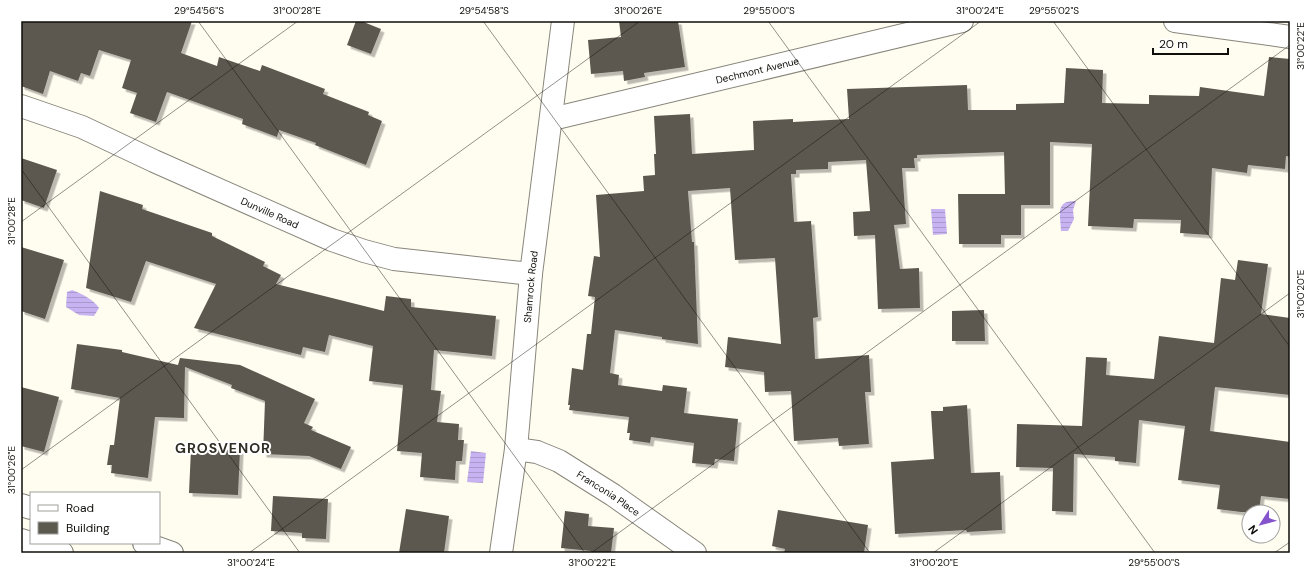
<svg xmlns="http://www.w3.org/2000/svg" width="1311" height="574" font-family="'DM Sans',sans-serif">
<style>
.water{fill:url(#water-rules)}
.building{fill:#5c594f;filter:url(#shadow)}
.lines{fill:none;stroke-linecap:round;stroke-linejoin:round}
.minor-casing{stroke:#88857b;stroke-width:24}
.tertiary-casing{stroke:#88857b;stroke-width:24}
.secondary-casing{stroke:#88857b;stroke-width:24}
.minor{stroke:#fff;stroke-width:22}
.tertiary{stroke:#fff;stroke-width:22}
.secondary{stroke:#fff;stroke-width:22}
.ticks{fill:none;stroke:#0f0e0a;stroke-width:1;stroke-opacity:0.45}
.labels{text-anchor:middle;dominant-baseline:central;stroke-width:4;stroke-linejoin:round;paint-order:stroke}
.street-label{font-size:10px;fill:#0f0e0a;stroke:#fff}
.district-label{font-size:14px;font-weight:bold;letter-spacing:1px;fill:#302d24;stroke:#fff}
.neatline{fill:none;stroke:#0f0e0a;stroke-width:1.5}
.ticks-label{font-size:10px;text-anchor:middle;fill:#0f0e0a}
</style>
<defs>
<pattern id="water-rules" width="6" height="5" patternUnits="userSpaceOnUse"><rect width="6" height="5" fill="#c7b3f1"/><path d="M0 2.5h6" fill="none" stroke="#aa99cd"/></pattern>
<filter id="shadow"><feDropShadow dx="3.5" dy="3.5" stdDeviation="0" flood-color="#0004"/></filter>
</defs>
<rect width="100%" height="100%" fill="#fffcf0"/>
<g class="water">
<path d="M1076 201 1073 210 1074 219 1068 231H1061C1061 216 1054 200 1076 201Z"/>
<polygon points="931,209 945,209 947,234 933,235"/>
<path d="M72 290C82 294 93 299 99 308L94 316 79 315 66 307 67 292Z"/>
<polygon points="471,451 486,453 483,483 467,482"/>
</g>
<g class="building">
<polygon points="21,21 192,21 181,53 217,66 219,57 260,71 262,65 325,89 323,94 369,112 368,115 382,121 366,165 315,145 316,143 279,130 277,137 242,124 243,119 167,92 156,122 130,113 137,93 122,88 131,60 99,50 90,76 81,73 78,81 50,71 43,94 21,86"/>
<polygon points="356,21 361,21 381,29 371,54 347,45"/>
<polygon points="619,21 678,21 685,67 644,73 645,77 624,81 623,71 591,74 588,40 621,37"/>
<polygon points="1269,57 1290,59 1290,157 1286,156 1285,169 1248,165 1247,173 1212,168 1209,235 1180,233 1181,220 1134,219 1133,228 1088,226 1092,144 1050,142 1050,205 1021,205 1021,235 1001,235 1001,244 959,244 958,194 1005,194 1004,152 917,155 917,158 914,158 915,168 902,168 906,224 894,225 900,269 919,268 920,308 878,309 875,235 854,236 853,212 870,211 866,160 828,162 828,169 796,170 796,174 791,174 794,222 811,221 818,317 813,318 815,359 869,355 871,392 865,392 869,444 839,446 838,438 794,441 791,391 765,392 764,372 725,367 728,337 781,344 775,258 735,260 730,188 688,191 692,242 694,242 698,344 662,339 662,337 615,330 610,373 619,375 618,385 662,391 663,385 687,388 684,413 738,419 734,461 715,459 714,465 692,463 694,443 651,437 650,443 629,440 630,433 627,433 629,417 569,410 570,405 568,405 572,368 583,370 587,334 591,334 595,297 588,296 594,256 600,257 596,195 644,191 643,176 655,175 654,154 656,154 654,116 690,114 692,154 754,150 753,121 793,119 793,122 849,119 847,89 967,85 968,110 1016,110 1016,104 1064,103 1066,68 1103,70 1102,103 1149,104 1149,95 1199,96 1200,87 1264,96"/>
<polygon points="21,158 57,170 44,208 21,200"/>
<polygon points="100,191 143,205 142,209 212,233 212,236 265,262 263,266 281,275 276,284 384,311 386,296 411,299 411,307 496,316 492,356 434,350 431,390 441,391 437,422 459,424 458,440 464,440 462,461 456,461 455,480 420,477 422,453 397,451 403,385 369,381 373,346 329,335 325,352 303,347 301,355 194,328 216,284 146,261 131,302 86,288"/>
<polygon points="21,247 64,260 45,319 21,311"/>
<polygon points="1238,260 1268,264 1261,314 1290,318 1290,395 1215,387 1210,431 1290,442 1290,499 1261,496 1259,512 1241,512 1217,509 1220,485 1178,480 1185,426 1139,420 1136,463 1115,461 1115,457 1074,454 1073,512 1052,511 1053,468 1016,467 1017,424 1082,426 1086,357 1107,358 1106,375 1154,379 1159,336 1214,343 1221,278 1235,280"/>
<polygon points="984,310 985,341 952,341 952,311"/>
<polygon points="77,344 122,350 122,352 178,365 180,358 240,365 293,389 315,399 304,423 313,427 311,430 351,447 341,469 309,456 263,454 265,401 231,388 232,385 185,367 184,418 155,417 148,478 111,473 112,465 107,465 110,445 114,445 120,398 71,389"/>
<polygon points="21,387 59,397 44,452 21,446"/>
<polygon points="967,405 971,473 1000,472 1002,530 967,532 966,530 895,534 891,462 934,459 931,411 943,411 943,407"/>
<polygon points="191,449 240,450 238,495 189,493"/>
<polygon points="273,496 328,499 326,539 302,538 302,533 271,531"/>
<polygon points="406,509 449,516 444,553 399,553"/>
<polygon points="778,510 868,525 864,553 784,553 785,549 772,546"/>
<polygon points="565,511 589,514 588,526 614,528 611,553 591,553 591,551 561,548"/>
</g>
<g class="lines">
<g class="minor-casing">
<g id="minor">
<polyline points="1175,21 1290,37"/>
<path id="s1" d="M21 106 82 127 154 161 332 240 364 251 394 259 531 274"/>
<path id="s2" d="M552 119 962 21"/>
<path id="s3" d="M516 449 537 452 559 461 613 495 695 553"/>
<path id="s4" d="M501 553 516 449 531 274 563 21"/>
</g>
</g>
<g class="tertiary-casing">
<g id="tertiary">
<polyline points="21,505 31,508"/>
<polyline points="144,543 172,553"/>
</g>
</g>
<g class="secondary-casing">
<polyline id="secondary" points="21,540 62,553"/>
</g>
<use href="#minor" class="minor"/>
<use href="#tertiary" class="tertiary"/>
<use href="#secondary" class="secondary"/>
</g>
<path class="ticks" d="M198 21 585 553M483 21 870 553M768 21 1155 553M1053 21 1290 347M21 169 300 553M21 222 298 21M21 470 640 21M249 553 981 21M591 553 1290 45M933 553 1290 293M1274 553 1290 542"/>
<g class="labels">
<g class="street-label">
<text stroke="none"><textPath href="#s2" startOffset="211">Dechmont Avenue</textPath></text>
<text stroke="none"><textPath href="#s1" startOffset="271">Dunville Road</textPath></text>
<text stroke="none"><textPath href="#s4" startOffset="268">Shamrock Road</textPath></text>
<text stroke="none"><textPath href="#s3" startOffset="104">Franconia Place</textPath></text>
</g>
<g class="district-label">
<text x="223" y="448">GROSVENOR</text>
</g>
</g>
<rect width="1311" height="574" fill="none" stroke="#ffffff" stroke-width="44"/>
<rect x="30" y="492" width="130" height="52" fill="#ffffff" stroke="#9f9f9d"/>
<rect x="38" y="505" width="20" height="6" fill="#ffffff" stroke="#9f9f9d"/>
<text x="66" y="512" font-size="12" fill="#0f0e0a">Road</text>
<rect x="38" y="522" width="20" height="12" fill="#5c594f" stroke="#9f9f9d"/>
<text x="66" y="532" font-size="12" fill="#0f0e0a">Building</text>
<g transform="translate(1261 524) rotate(234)"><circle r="19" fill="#ffffff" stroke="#9f9f9d"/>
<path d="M0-3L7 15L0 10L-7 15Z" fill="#8554cd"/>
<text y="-6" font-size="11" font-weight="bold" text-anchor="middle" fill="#0f0e0a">N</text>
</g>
<path d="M1153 48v6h75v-6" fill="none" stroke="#0f0e0a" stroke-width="2"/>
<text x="1159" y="48" font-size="12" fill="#0f0e0a" stroke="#ffffff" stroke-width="3" paint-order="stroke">20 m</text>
<rect x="22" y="22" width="1267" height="530" class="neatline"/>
<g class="ticks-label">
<text x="199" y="14">29°54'56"S</text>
<text x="297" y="14">31°00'28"E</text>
<text x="484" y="14">29°54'58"S</text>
<text x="638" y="14">31°00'26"E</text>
<text x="769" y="14">29°55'00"S</text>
<text x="980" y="14">31°00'24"E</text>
<text x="1054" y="14">29°55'02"S</text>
<text transform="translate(1300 46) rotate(-90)" y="4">31°00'22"E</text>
<text transform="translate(11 221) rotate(-90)" y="4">31°00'28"E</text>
<text transform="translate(1300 294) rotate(-90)" y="4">31°00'20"E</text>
<text transform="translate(11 470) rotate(-90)" y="4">31°00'26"E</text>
<text x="251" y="566">31°00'24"E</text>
<text x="592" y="566">31°00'22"E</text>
<text x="934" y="566">31°00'20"E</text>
<text x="1154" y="566">29°55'00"S</text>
</g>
</svg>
